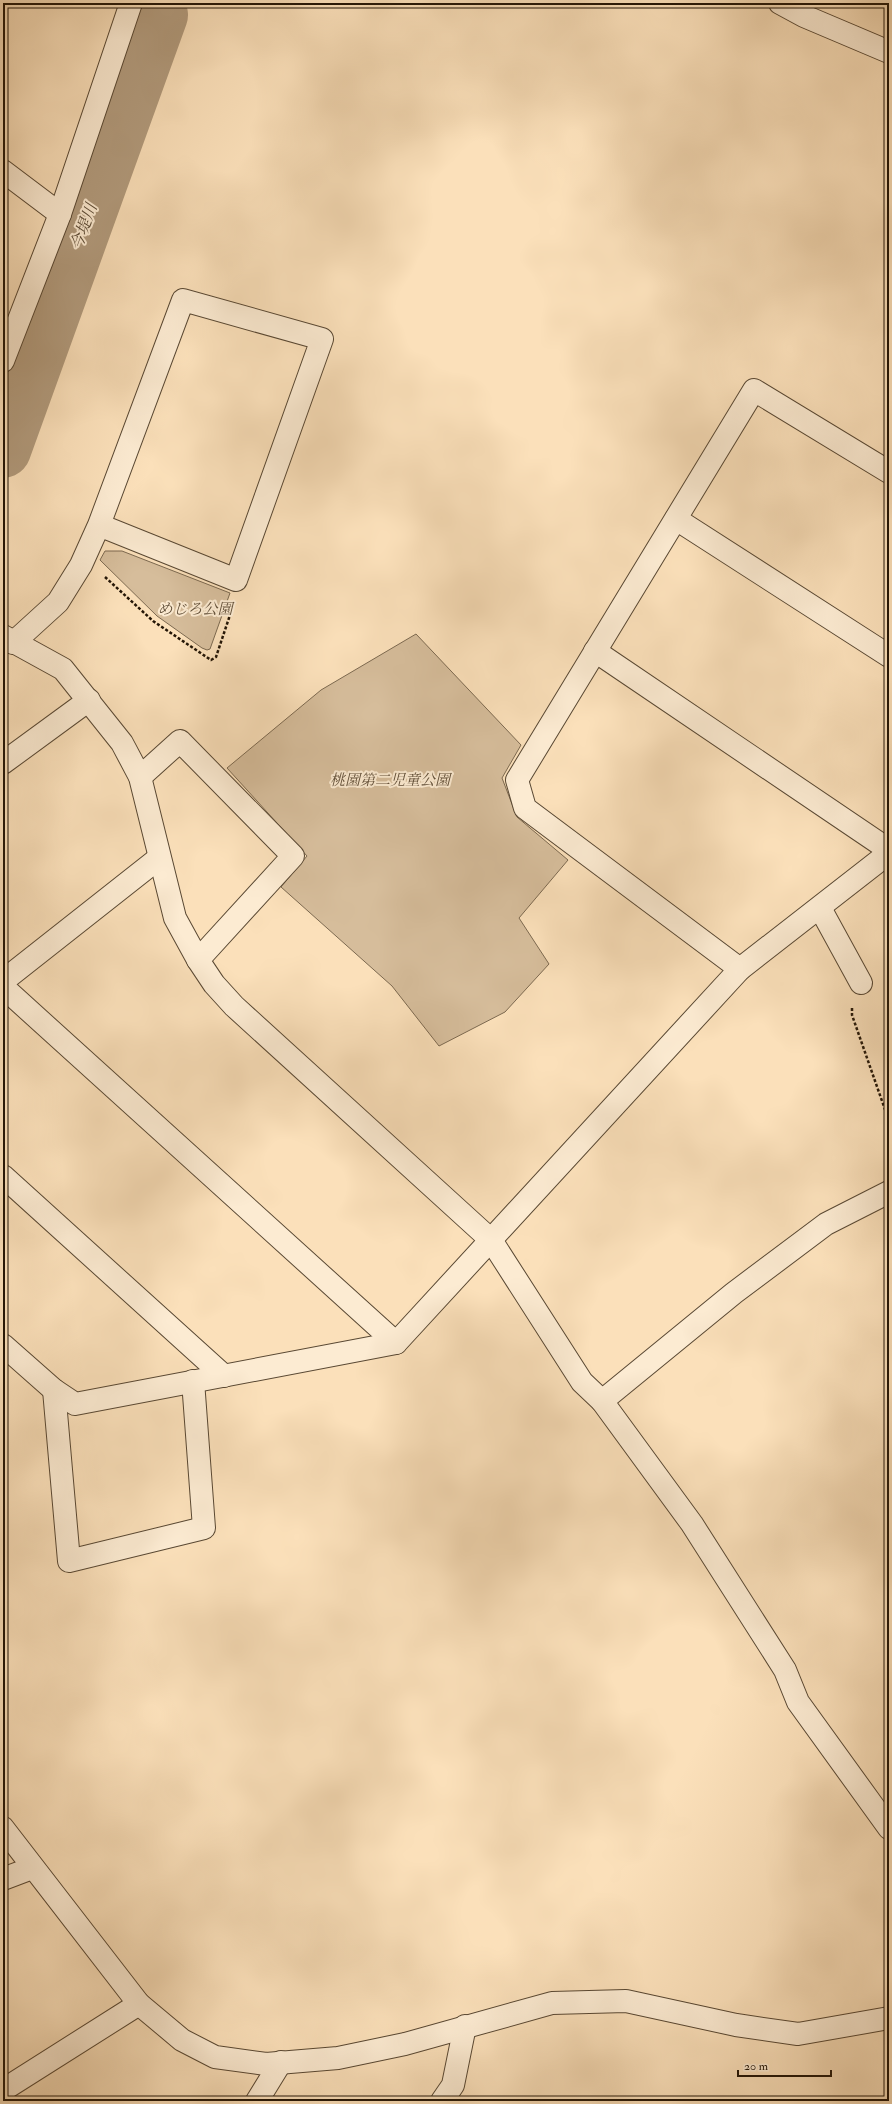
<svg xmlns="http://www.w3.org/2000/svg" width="892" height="2104" font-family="'IM FELL Double Pica','Noto Serif JP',serif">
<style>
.green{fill:#d6bd9b;stroke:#7c6950}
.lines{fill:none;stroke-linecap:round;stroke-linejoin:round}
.river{stroke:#b29b7d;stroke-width:56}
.minor-casing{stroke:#594833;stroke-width:24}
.tertiary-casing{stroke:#594833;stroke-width:24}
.path{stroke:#231506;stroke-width:2.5;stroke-dasharray:3 2;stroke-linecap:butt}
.minor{stroke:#fcebd2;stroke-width:22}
.tertiary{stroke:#fcebd2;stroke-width:22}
.labels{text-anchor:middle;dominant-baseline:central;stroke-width:4;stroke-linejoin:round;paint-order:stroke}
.park-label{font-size:15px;font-style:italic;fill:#62503a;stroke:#fcebd2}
.water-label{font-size:16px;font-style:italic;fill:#5c4b36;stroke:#fcebd2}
</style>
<rect width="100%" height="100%" fill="#fbe0ba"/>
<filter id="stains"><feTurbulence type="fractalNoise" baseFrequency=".005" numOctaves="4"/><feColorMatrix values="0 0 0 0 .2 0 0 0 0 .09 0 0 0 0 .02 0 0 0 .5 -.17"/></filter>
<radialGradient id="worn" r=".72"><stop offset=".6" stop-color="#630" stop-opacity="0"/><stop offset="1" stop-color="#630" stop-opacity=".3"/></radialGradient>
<g class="green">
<polygon points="105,551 122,551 230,593 210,649 207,650 202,648 157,616 100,560"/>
<polygon points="416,634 521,745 502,778 517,817 568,860 519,918 549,964 505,1012 439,1046 392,986 281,887 307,856 227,768 321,690"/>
</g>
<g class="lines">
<polyline class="river" points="3,450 160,15 158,3"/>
<g class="minor-casing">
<g id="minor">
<polyline points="3,171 60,214"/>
<polyline points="676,519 889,656"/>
<polyline points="3,636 63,669 122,743 140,777 175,918 198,960 214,984 234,1006 491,1240 582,1382 602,1401"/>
<polyline points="13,643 58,602 81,565 99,525 236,580 322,339 183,300 99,525"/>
<polyline points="595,651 889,850"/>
<polyline points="3,763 89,700"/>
<polyline points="140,777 180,741 293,856 198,960"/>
<polyline points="820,908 861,983"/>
<polyline points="740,969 525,808 517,780 754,390 889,472"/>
<polyline points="3,981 159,858"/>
<polyline points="3,987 396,1343"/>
<polyline points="3,1176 224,1376"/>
<polyline points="889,1192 826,1224 734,1293 602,1401 692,1524 785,1670 798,1702 889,1828"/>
<polyline points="3,1345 54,1390 75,1404 396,1343 740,969 889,853"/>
<polyline points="54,1390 69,1561 204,1528 193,1381"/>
<polyline points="3,1828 139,2004 182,2040 215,2057 266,2064 338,2058 405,2044 552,2003 626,2001 736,2025 798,2034 889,2018"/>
<polyline points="3,1879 32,1868"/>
<polyline points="3,2090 139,2004"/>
<polyline points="257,2101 281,2062"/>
<polyline points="442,2101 453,2085 465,2026"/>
</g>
</g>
<g class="tertiary-casing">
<g id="tertiary">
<polyline points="780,3 804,16 889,52"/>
<polyline points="3,361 60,214 131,3"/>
</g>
</g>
<g class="path">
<polyline points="105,577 153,621 211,660 216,657 233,606"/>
<polyline points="852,1008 852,1015 889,1121"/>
</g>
<use href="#minor" class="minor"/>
<use href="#tertiary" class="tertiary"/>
</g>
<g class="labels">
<g class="park-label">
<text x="195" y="609">めじろ公園</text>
<text x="390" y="780">桃園第二児童公園</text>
</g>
<g class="water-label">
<text transform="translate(84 227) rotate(-70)">今堤川</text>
</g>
</g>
<rect width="892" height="2104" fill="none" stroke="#fbe0ba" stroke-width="16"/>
<rect x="4" y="4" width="884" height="2096" fill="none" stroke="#231506" stroke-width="2"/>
<rect x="8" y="8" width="876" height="2088" fill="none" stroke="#231506"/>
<path d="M738 2070v6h93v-6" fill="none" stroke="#231506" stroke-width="2"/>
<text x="744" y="2070" font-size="12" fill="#231506" stroke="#fcebd2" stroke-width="3" paint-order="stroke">20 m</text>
<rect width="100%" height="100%" filter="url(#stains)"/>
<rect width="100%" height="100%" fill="url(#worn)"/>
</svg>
